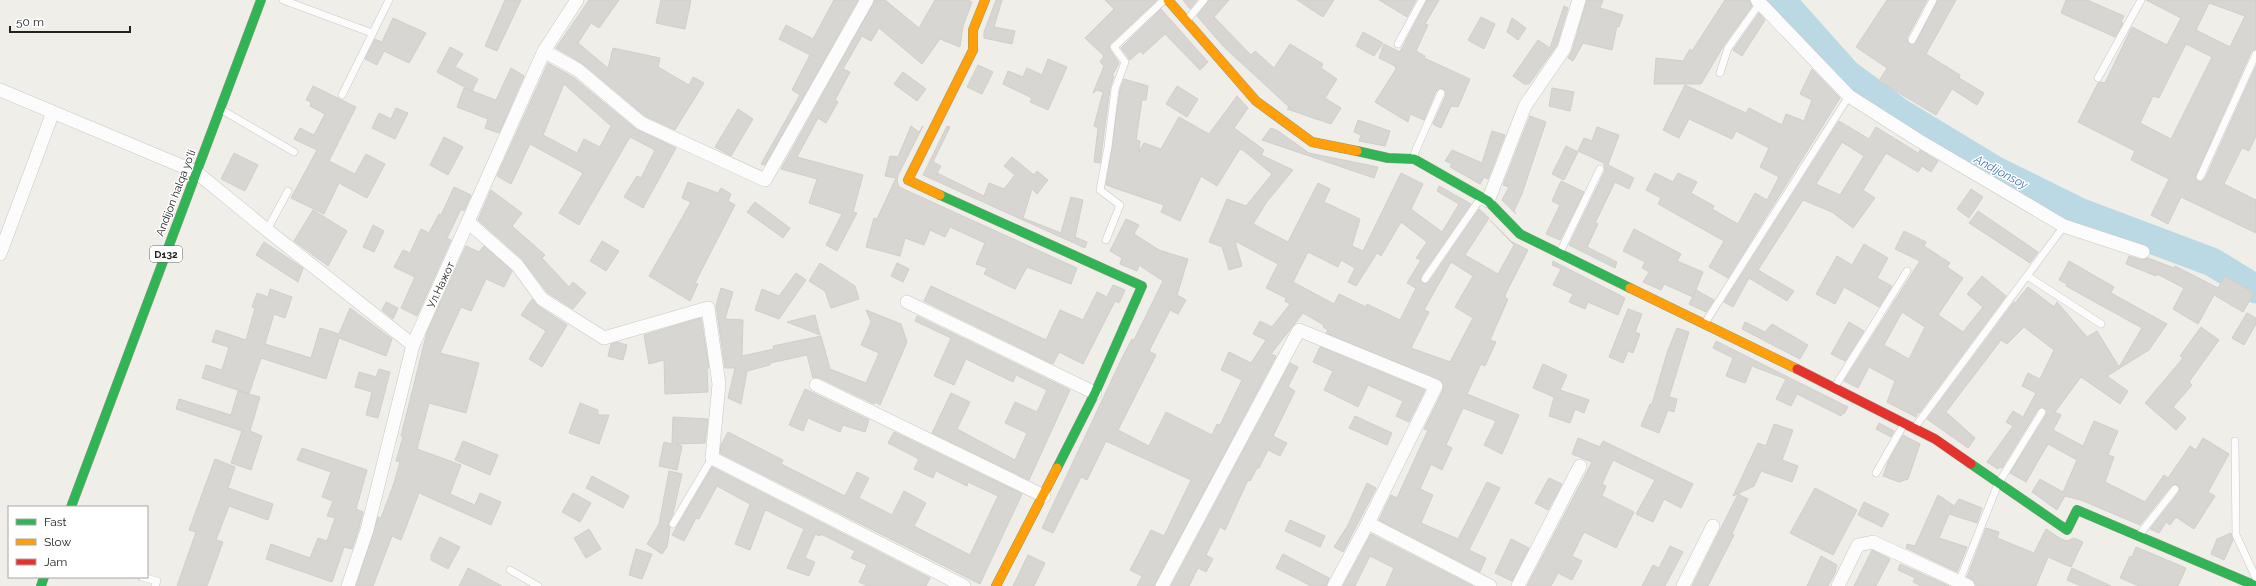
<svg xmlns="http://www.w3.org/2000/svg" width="2256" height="586" font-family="Raleway,sans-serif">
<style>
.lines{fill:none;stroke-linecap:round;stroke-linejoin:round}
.river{stroke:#bad9e4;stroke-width:29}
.building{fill:#d7d6d2;stroke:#d2cfca;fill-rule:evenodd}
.lane-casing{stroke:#c8c8c5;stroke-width:8}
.street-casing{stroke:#c8c8c5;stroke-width:14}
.fast-casing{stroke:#969a7f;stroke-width:10}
.slow-casing{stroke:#969a7f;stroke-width:10}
.jam-casing{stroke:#969a7f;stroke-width:10}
.lane{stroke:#fdfcfc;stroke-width:7}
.street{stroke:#fdfcfc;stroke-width:13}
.fast{stroke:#30b455;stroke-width:9}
.slow{stroke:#ff9f0a;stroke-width:9}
.jam{stroke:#e5322d;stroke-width:9}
.labels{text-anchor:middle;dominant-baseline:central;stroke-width:3;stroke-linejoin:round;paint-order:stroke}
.shield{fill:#fff;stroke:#646464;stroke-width:1}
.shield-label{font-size:10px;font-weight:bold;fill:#212121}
.street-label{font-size:11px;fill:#212121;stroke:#fff}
.water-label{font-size:12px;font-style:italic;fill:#4577b8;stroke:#fff}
</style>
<rect width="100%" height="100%" fill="#efeee9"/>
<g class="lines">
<polyline class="river" points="1781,0 1847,74 1900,113 1994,170 2079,212 2212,262 2256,289"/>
</g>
<g class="building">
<polygon points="505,0 521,0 497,51 485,46"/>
<polygon points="589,0 619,0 599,28 591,23 578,43 608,68 613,48 660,58 658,67 689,85 693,77 704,83 675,130 645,116 583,64 556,48"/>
<polygon points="661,0 691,0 685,29 656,23"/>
<polygon points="834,0 858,0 765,165 761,164 800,95 792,90 810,55 779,39 786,25 813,39"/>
<polygon points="875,0 885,0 919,28 935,0 967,0 972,2 963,26 960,47 940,39 922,64 879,28 871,41 862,36 843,69 850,72 835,100 838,102 826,123 818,118 797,157 863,175 853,212 857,213 837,251 826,245 842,214 809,203 817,179 781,169"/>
<polygon points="996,0 1002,0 994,27 1015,31 1012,44 984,38 984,32"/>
<polygon points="1105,0 1157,0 1109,45 1110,50 1119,63 1112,76 1114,76 1110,88 1100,163 1094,162 1098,128 1094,126 1103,92 1097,90 1093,93 1104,66 1100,62 1104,56 1085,38 1114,9"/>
<polygon points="1183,0 1197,0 1190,9"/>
<polygon points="1209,0 1229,0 1214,17 1251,55 1255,51 1274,68 1290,44 1323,64 1321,68 1337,79 1325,98 1341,108 1331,124 1287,109 1289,107 1224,47 1197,16"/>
<polygon points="1297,0 1334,0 1323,17"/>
<polygon points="1379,0 1416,0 1407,17"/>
<polygon points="1427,0 1439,0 1425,24 1428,25 1416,51 1425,56 1424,58 1470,79 1458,107 1451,106 1441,128 1433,124 1446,95 1443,88 1436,91 1424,120 1410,114 1408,122 1375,102 1396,69 1395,66 1379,58 1384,44 1400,52"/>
<polygon points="1587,0 1603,0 1600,8 1623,15 1619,27 1617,26 1612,50 1583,43 1573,61 1568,58 1572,51"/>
<polygon points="1725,0 1749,0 1752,6 1724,45 1701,84 1654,84 1656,58 1683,61 1690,49 1692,51"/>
<polygon points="1887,0 1927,0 1907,38 1908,43 1912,45 1916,42 1938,0 1956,0 1926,54 1960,75 1959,78 1984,93 1977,105 1952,89 1936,115 1879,81 1887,68 1856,47"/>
<polygon points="2066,0 2087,0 2124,16 2121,22 2123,23 2115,37 2061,13"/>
<path d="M2146 0H2256V49L2251 52 2195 177 2198 182 2205 179 2256 66V136L2249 151 2242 148 2224 184 2256 200V233L2181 197 2168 224 2151 215 2169 179 2131 160 2135 151 2078 122 2098 83 2101 82 2105 83 2132 27 2167 45 2181 18ZM2209 3 2245 16 2230 47 2196 30ZM2186 44 2212 57 2171 139 2140 123 2153 96 2159 98Z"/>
<polygon points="1564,6 1568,8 1557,45 1529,84 1524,84 1513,76 1538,40 1550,48"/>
<polygon points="1161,9 1208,62 1200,70 1165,34 1143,54 1140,51 1130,60 1121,48"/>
<polygon points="1759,13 1765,20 1742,56 1733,50"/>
<polygon points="1481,17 1495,24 1484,49 1468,40"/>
<polygon points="393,18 426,33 409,63 384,51 377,65 365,59 375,39 382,42"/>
<polygon points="1512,18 1526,28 1518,40 1507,32"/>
<polygon points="1363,32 1383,43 1374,56 1356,46"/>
<polygon points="450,47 463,54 455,67 478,79 472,91 437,72"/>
<polygon points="1048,59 1067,67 1048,110 1030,102 1032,98 1003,84 1008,71 1023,77 1027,68 1042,75"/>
<path d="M548 63 573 77 636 129 676 148 643 208 624 197 637 176 641 178 655 150 630 137 579 225 559 213 583 173 530 144 511 184 497 176ZM564 84 611 126 600 147 584 139 577 153 543 135Z"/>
<polygon points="978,65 993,72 982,94 967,87"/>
<polygon points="511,68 524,76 499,133 485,128 488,119 457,107 464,88 496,100"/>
<polygon points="1812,69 1840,98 1728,278 1709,267 1724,241 1658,204 1661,198 1646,190 1655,173 1673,182 1678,173 1697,182 1691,193 1714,206 1712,209 1738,224 1755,193 1767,200 1779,177 1760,167 1769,148 1736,131 1732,139 1689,119 1679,138 1663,130 1685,85 1746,113 1749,108 1782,125 1786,114 1804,121 1812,100 1800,94"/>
<polygon points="903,72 926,89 917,101 894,84"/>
<path d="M1124 79 1148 86 1146 100H1142L1136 140 1140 141 1139 152 1144 143 1161 149 1179 117 1209 134 1237 96 1248 108 1234 128 1264 150 1261 155 1293 170 1266 203 1253 224 1288 242 1318 183 1330 189 1324 202 1360 219 1352 246 1363 251 1401 173 1423 184 1411 209 1442 232 1459 204 1437 191 1439 186 1471 204 1421 276 1423 283 1429 282 1479 209 1489 218 1465 255 1498 274 1514 245 1490 220 1512 242 1528 250 1506 293 1505 298 1508 299 1490 340 1496 342 1485 366 1481 364 1467 394 1519 415 1502 454 1484 445 1496 421 1463 408 1446 445 1452 448 1442 470 1431 464 1420 489 1433 495 1421 523 1458 539 1487 482 1500 488 1469 550 1486 558 1480 572 1379 520 1391 495 1397 498 1428 430 1424 429 1443 390V382L1326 333 1328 330 1323 327 1324 325 1303 313 1271 354 1276 356 1154 586H1137L1142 576 1130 570 1151 530 1164 536 1191 480 1106 441 1087 480 1081 477 1053 533 1042 528 1122 358 1132 339 1134 340 1163 281 1139 265 1137 271 1120 264 1122 258 1110 251 1126 219 1139 225 1134 234 1159 250 1188 259 1177 295 1186 300 1178 314 1170 310 1149 351 1156 355 1118 430 1149 446 1166 412 1212 435 1217 424 1220 425 1242 380 1221 370 1229 352 1251 363 1266 340 1253 334 1260 321 1272 327 1290 304 1285 301 1286 298 1266 288 1278 264 1235 241 1242 266 1229 270 1222 247 1209 242 1227 199 1246 206 1272 174 1244 151 1240 149 1217 186 1201 176 1180 221 1161 212 1164 205 1106 185 1120 90ZM1401 222 1427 242 1416 258 1421 260 1407 283 1416 288 1400 320 1367 304 1366 307 1339 294 1334 304 1293 282 1308 252 1338 267 1341 260 1355 268 1348 282 1356 286 1377 253 1381 256ZM1451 262 1473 276 1455 307 1473 318 1450 362 1411 348 1429 312 1424 310Z"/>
<polygon points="313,86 356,107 329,161 355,174 366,154 385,164 367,198 339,183 324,214 291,198 317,150 294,139 300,128 314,135 325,114 310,106 311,102 306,100"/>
<polygon points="1177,86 1198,99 1187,117 1166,104"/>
<polygon points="1552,88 1574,92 1570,111 1549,106"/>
<polygon points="396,108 408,113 395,139 372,128 379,113 391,119"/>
<polygon points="738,109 753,119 731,156 715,147"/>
<polygon points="1530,116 1546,122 1522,194 1514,211 1516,214 1502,200 1509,187 1503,185"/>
<polygon points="1358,120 1390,131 1385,146 1359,141 1361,135 1354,132"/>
<path d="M1839 121 1869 139 1876 127 1918 153 1920 150 1938 161 1931 172 1922 166 1918 172 1886 153 1863 190 1875 198 1853 228 1832 212 1803 200 1758 270 1794 291 1787 301 1749 278 1733 307 1724 302ZM1842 142 1864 156 1840 195 1816 184Z"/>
<polygon points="911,126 919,132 923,126 898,175 897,181 899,187 1077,268 1071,284 1027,267 1015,289 984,274 987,268 976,264 985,243 950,227 945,237 930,230 924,245 905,238 900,256 866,247 874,218 877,219 896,178 885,176 890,156 898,157"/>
<polygon points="947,126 950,127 933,162 941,166 937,173 984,196 989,183 1004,189 1015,175 1004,166 1012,157 1034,175 1037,171 1048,180 1037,194 1032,189 1023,218 1061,233 1071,197 1083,200 1075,237 1087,242 1085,248 923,175"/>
<polygon points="1597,127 1619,135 1608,165 1634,178 1629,189 1615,182 1595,223 1598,224 1587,247 1617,262 1615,268 1569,245 1605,171 1604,163 1578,151 1584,138 1592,141"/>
<polygon points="1271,128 1278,131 1309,153 1378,167 1374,178 1262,140"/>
<polygon points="1492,131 1505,135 1488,179 1484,177 1480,184 1450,167 1452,164 1445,161 1452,150 1482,163"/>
<polygon points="444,137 463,147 448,175 430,165"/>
<polygon points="1566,146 1578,152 1564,180 1552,174"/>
<polygon points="234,153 258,165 245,191 221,179"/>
<polygon points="1561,181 1584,192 1560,240 1546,234 1560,205 1552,201"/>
<polygon points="688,182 718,193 721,188 731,194 728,201 735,205 695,283 698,284 690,301 649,276 691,202 682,198"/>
<polygon points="454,187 471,195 464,211 461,209 447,238 451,240 417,316 401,308 415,277 394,267 403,250 410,253 421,229 429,233 439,214 441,215"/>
<polygon points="1971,189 1983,197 1969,218 1957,209"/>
<polygon points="491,190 522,213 512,226 545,255 542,258 569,287 573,282 586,293 573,309 548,293 522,259 478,220"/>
<polygon points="755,202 790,228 783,238 747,212"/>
<polygon points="313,210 347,231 328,266 294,241"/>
<polygon points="1978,211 2038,252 2030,263 1969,223"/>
<polygon points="373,225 384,231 374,252 363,247"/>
<polygon points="1634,229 1681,254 1677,261 1703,272 1693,297 1664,284 1661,290 1643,282 1649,272 1642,268 1645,262 1623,251"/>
<path d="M1904 231 1926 242 1924 246 1950 263 1947 267 1963 278 1938 315 1963 332 1983 307 1967 294 1982 276 2006 296 1919 413 1918 411 1916 417 1887 402 1895 381 1869 367 1858 388 1844 381 1920 261 1895 249ZM1902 312 1925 327 1909 359 1884 345Z"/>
<polygon points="602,241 619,251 606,271 590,261"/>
<polygon points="264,242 303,268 298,282 256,255"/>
<polygon points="1864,244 1888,258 1877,278 1892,286 1879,307 1844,287 1835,304 1816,294 1837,256 1852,265"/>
<polygon points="466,246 479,252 484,246 512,271 504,287 486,279 471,311 461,307 440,353 479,363 466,413 429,403 417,449 461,465 450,494 475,505 480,493 501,502 491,525 419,493 401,540 392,536 373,586 356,586 378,517 381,518 393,486 400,462 396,461 403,437 401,436 427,332"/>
<polygon points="2129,256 2141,260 2148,258 2174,268 2175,266 2218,288 2225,276 2254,293 2243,312 2214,295 2198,324 2173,309 2184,288 2157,274 2156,276 2126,264"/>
<polygon points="1553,261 1625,298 1618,315 1588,302 1585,309 1569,302 1573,294 1553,285 1561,269 1552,265"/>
<polygon points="2069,261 2114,287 2111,293 2167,324 2149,350 2107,376 2128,391 2120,404 2081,377 2055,412 2061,415 2053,430 2083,446 2094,421 2118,431 2108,455 2114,457 2105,482 2145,502 2164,475 2168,478 2190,446 2196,450 2203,438 2229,454 2208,492 2215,496 2194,529 2176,517 2170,525 2166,522 2159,533 2150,529 2179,492 2180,488 2176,484 2171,486 2140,525 2081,500 2065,496 2057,510 2032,492 2040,479 2063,492 2077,460 2048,444 2026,482 2010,473 2046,415 2044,408 2038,409 2002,468 2000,467 1998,469 1987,462 2013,426 2006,422 2013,411 2023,417 2036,393 2022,386 2028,373 2040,379 2054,350 2024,327 2007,344 2001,340 1946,412 1975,438 1968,448 1927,419 2014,302 2015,303 2028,287 2054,307 2057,302 2087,337 2097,331 2119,367 2142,328 2066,286 2067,284 2059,280"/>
<polygon points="820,263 855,286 859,299 831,308 825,291 809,281"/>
<polygon points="897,263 909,269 903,282 891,276"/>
<polygon points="796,273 806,280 779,319 755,310 762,289 779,296"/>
<polygon points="1113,285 1125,290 1119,303 1115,301 1083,364 1059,352 1053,364 924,301 931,286 1046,340 1060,310 1083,320 1097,292 1107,297"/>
<polygon points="721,288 733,292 725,319 743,320 742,356 774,349 773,346 821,336 830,369 866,383 879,353 861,345 871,322 866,310 901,324 907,342 880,405 875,402 874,404 820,378 813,378 807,355 770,363 770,365 747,371 741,404 728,398 735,368 725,368 716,306"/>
<polygon points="270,289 292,297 285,318 274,314 265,344 311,358 320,328 339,334 350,308 392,339 386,356 339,338 326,379 261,358 249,394 260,397 250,431 262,436 251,470 231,463 242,431 176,409 179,399 231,415 238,391 249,394 202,378 206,365 222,370 229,347 212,342 216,330 246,340 255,308 252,307 257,293 268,297"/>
<polygon points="1696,290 1714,300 1706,312 1689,304"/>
<polygon points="532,299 538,306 567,325 542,367 529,359 546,331 521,315"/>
<polygon points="386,302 398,308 393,319 382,310"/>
<polygon points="1628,309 1642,314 1635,332 1640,334 1633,353 1628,351 1623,363 1609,357"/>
<polygon points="2247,313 2256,318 2256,324 2244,345 2232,338"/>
<polygon points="815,315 820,335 787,322"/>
<polygon points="917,316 1070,390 1029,480 932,433 951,393 970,402 957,429 1015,460 1027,433 1005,423 1015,402 1037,412 1047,390 1016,375 1013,382 966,359 954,385 934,376 951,338 915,321"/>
<polygon points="701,318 709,368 707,368 708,392 665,394 664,360 649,364 644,335"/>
<polygon points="1745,322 1765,332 1772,324 1808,345 1800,359 1742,329"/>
<polygon points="1849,322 1864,331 1845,361 1831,354"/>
<polygon points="2201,327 2219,340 2189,382 2192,385 2173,407 2186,418 2176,430 2145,403 2183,358 2180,356"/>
<polygon points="1677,328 1689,332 1669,397 1677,399 1674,412 1668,410 1659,433 1641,426 1650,404 1652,404 1667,353"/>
<polygon points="1716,341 1848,407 1844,414 1843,413 1841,416 1797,394 1791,406 1776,399 1786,379 1752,366 1745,383 1726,376 1733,358 1713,348"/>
<polygon points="617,342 627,345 623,360 608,356 611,344"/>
<polygon points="1320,347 1425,390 1409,422 1396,416 1403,401 1368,385 1358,407 1324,390 1333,371 1313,362"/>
<polygon points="1290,363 1298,367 1288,387 1295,391 1273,436 1287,443 1280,456 1268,450 1259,468 1257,468 1250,481 1248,480 1225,530 1220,527 1206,555 1213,559 1206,572 1198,568 1189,586 1171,586"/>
<polygon points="1543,364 1567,375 1560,390 1589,400 1584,413 1575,409 1570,423 1549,416 1554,397 1533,388"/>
<polygon points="379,369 390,372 378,418 366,415 372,392 355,387 359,372 376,377"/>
<polygon points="805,389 869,420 865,432 843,425 840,432 808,418 803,431 789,425"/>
<polygon points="580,403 598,410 598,415 609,415 599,444 569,433"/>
<polygon points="1355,416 1392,433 1387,445 1349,428"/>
<polygon points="673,417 708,419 705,443 676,444 682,446 677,470 659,466 664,442 672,444"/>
<polygon points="1879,423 1894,431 1891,437 1876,429"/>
<polygon points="1774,424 1793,430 1782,460 1798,466 1792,482 1761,471 1754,486 1733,496 1758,443 1766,446"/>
<polygon points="728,432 783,460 781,464 845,496 857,472 869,478 859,498 892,515 904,491 926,503 914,526 970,555 998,496 968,482 967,486 936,471 933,478 914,469 919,459 888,443 894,432 1022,494 980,584 720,453 721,445"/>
<polygon points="1903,435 1920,444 1908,479 1899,482 1883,476 1888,462"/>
<polygon points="1578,438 1600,447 1603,441 1693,484 1681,508 1664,499 1653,522 1636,514 1655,480 1613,460 1602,484 1606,486 1602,496 1634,512 1616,548 1584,532 1572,556 1582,561 1572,580 1558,573 1551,586 1527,586 1592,462 1572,454"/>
<polygon points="463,441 498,455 490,475 455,460"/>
<polygon points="302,448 367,470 356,509 363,512 359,528 352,549 344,547 332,582 266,559 271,544 310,558 318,538 327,541 335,518 327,516 333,501 322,497 331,472 297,460"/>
<polygon points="215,459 235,467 228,488 273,504 268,520 229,506 216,540 223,542 207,586 177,586 196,532 189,530"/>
<polygon points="712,467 930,578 926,586 867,586 859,582 867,565 851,558 855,551 821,534 820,536 815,534 805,558 815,562 809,576 787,568 804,529 768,511 765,510 750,550 735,544 750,504 717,486 699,519 696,518 684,541 672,535"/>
<polygon points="669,471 682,474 673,514 668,524 670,528 667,547 662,554 647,544 659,524"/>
<polygon points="592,476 629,496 623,508 586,488"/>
<polygon points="1549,478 1562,484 1548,510 1535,503"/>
<polygon points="1367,483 1376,488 1343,552 1334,547 1348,525"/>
<polygon points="1815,488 1857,510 1833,555 1790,533"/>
<polygon points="573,493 591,503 580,522 562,512"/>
<polygon points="1738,494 1748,499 1732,534 1734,535 1708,586 1692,586"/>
<polygon points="1938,495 1953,505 1951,510 1959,499 1982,508 1977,523 1949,514 1939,538 1967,547 1957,572 1906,548 1907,544 1915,546"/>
<polygon points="1864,502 1889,514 1882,527 1858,515"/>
<polygon points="1290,520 1325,536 1320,547 1285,531"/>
<polygon points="1986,528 1999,532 1997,538 2034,553 2046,529 2061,539 2067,541 2074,538 2083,542 2071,567 2048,557 2036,586 1976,586 1974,581 1967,577"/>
<polygon points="589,529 601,549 586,558 574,538"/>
<polygon points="2231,533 2233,540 2224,560 2211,554 2217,539"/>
<polygon points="1371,534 1473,586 1386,586 1394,568 1370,556 1355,586 1343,586"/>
<polygon points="440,537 460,547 448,569 431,560 431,555"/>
<polygon points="1511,539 1529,548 1512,581 1495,573"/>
<polygon points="1670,546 1683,552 1665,586 1642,586 1653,565 1659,568"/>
<polygon points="2136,547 2186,568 2178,586 2139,586 2120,578 2130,556 2132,557"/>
<polygon points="636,549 652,554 642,579 629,575"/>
<polygon points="1872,550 1890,559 1876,586 1854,586"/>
<polygon points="1283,554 1329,578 1326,586 1311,586 1276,568"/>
<polygon points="1028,555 1045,563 1034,586 1013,586"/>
<polygon points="1821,556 1837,565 1835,573 1828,586 1807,586"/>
<polygon points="1900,564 1949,586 1921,586 1913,582 1915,578 1898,570"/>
<polygon points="468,568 502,586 459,586"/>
<polygon points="2072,568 2111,586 2081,586 2067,580"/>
</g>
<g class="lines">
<g class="lane-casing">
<g id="lane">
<polyline points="283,0 372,33"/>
<polyline points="1187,20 1204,0"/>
<polyline points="1912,40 1933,0"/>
<polyline points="1398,44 1422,0"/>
<polyline points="1720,73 1728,48 1760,3"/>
<polyline points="2098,78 2141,0"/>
<polyline points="342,95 389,0"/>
<polyline points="222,110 294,152"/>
<polyline points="1414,159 1415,152 1441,93"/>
<polyline points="2200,177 2256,54"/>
<polyline points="267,230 288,191"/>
<polyline points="1106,240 1120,205 1100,190 1108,147 1115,89 1125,62 1114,47 1164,0"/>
<polyline points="1560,252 1600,169"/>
<polyline points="2029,277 2101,324"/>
<polyline points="1425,279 1478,202 1484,201"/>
<polyline points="1705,323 1849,96"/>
<polyline points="1834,388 1907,271"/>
<polyline points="1915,427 2064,226"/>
<polyline points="2235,441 2236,535 2256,578"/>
<polyline points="1876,473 1904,424"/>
<polyline points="673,524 712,458"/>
<polyline points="2139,535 2175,489"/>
<polyline points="510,570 538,586"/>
<polyline points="142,577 157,581 155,586"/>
<polyline points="1959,582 1998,484 2042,412"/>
</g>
</g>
<g class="street-casing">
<g id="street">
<polyline points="1757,0 1849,96 1918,140 2064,226 2143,252"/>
<polyline points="544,51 578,70 641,123 765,180 867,0"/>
<polyline points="0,90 196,172 267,230 413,345"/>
<polyline points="1488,201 1525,106 1564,49 1579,0"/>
<polyline points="469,223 517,265 542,299 604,338 708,308 719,384 712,458 964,586"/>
<polyline points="0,254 53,112"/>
<polyline points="907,302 1095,393"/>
<polyline points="816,385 1044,496"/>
<polyline points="1368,523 1490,586"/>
<polyline points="348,586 367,530 413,345 544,51 577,0"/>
<polyline points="1162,586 1299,330 1436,386 1368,523 1334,586"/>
<polyline points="1518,586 1580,466"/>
<polyline points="1683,586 1713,526"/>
<polyline points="1838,586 1858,545 1873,542 1968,586"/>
</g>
</g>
<g class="fast-casing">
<g id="fast">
<polyline points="1357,151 1388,158 1414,159 1488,201 1520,234 1630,288"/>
<polyline points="940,195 1142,286 1095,393 1057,468"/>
<polyline points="1971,464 2067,530 2077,510 2256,586"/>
<polyline points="71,507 261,0"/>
<polyline points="41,586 44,577"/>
</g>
</g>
<g class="slow-casing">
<g id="slow">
<polyline points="1168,0 1256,101 1312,142 1357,151"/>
<polyline points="940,195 908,180 973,50 973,30 985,0"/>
<polyline points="1630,288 1797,369"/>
<polyline points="996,586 1057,468"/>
</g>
</g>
<g class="jam-casing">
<polyline id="jam" points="1797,369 1935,439 1971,464"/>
</g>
<use href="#lane" class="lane"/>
<use href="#street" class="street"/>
<use href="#fast" class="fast"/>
<use href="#slow" class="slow"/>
<use href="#jam" class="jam"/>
</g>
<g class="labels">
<rect class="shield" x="150" y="246" width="32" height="16" rx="3"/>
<g class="shield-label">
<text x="166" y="254">D132</text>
</g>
<g class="street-label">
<text transform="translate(176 193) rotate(-69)">Andijon halqa yo‘li</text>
<text transform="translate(441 285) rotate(-65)">Ул.Нажот</text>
</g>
<g class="water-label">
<text transform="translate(2001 172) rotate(28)">Andijonsoy</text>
</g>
</g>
<rect x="8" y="506" width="140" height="72" fill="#ffffff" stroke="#a6a6a6"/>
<rect x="16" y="519" width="20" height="6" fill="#30b455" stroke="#a6a6a6"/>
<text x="44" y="526" font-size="12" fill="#212121">Fast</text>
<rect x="16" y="539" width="20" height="6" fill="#ff9f0a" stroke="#a6a6a6"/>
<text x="44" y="546" font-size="12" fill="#212121">Slow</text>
<rect x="16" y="559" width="20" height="6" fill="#e5322d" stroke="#a6a6a6"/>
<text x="44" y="566" font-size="12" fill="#212121">Jam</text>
<path d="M10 26v6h120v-6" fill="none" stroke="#212121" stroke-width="2"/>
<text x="16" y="26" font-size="12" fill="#212121" stroke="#ffffff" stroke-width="3" paint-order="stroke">50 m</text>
</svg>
